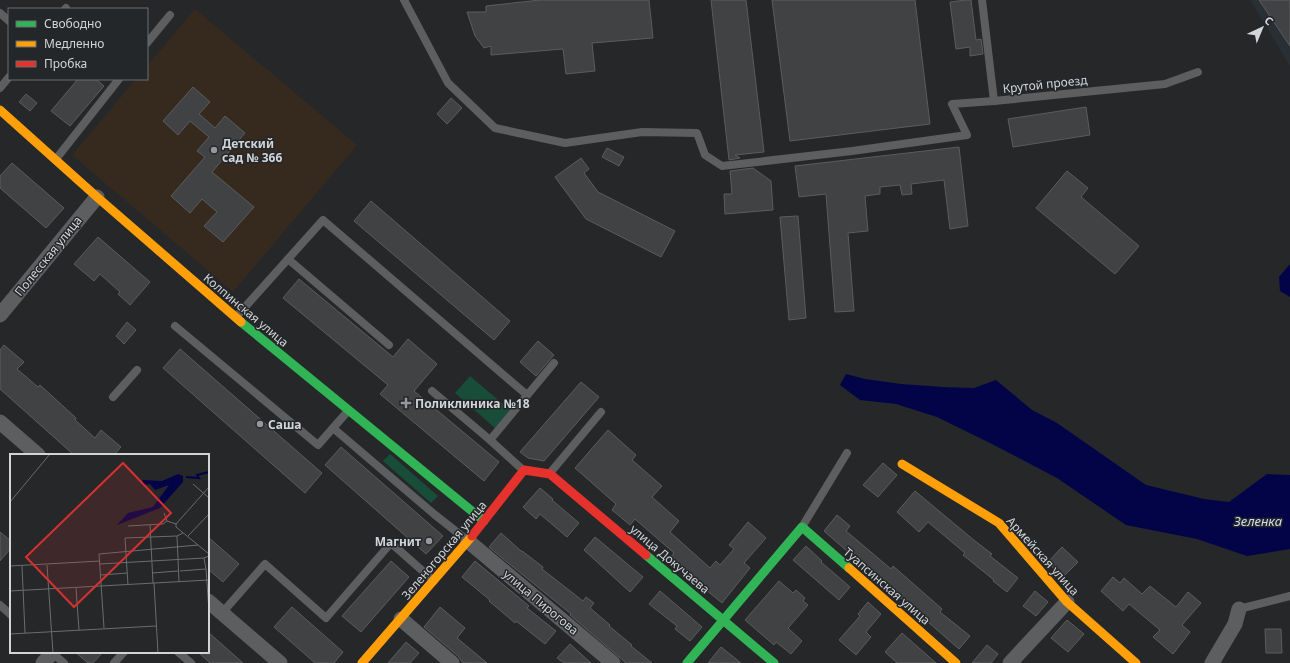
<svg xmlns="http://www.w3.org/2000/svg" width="1290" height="663" font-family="'Noto Sans',sans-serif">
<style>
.built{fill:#283036}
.education{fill:#362a1f}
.green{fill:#174d39}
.water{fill:#030448}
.building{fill:#414244;stroke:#5b5c5e}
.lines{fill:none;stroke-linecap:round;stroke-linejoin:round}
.lane{stroke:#5c5e5f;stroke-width:8}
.street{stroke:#5c5e5f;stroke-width:15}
.fast{stroke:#30b455;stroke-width:9}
.slow{stroke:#ff9f0a;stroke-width:9}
.jam{stroke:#e5322d;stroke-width:9}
.poi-dot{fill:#959799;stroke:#24272a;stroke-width:1.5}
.labels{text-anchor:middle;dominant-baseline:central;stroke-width:3;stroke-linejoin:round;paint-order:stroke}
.street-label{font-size:12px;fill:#d2d4d6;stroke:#24272a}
.poi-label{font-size:12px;font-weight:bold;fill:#d2d4d6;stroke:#24272a;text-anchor:start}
.water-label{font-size:13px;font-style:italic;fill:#d0dbf1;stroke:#24272a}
.inset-river{fill:none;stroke:#030448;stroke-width:2}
.inset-road{fill:none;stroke:#6a6c6e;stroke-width:1}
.view{fill:#d63131;fill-opacity:0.15;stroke:#d63131;stroke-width:2}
.inset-edge{fill:none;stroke:#d2d4d6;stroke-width:2}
</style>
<rect width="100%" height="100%" fill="#252729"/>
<polygon class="built" points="1250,0 1290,0 1290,66"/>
<polygon class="education" points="195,9 357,145 233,292 72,155 136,79 147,79 147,66"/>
<g class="green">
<polygon points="470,376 510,410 495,428 455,393"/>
<polygon points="390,454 438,496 431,503 383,461"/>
</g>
<g class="water">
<polygon points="1290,264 1290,297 1280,291 1279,277"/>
<polygon points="846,374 865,379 901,384 943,387 974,388 996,380 1032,410 1057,423 1146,485 1204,499 1229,502 1267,474 1290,475 1290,549 1247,556 1197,539 1126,525 1057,478 992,444 937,417 896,404 860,400 840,385"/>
</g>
<g class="building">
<polygon points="540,0 649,0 653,38 592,43 595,71 566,74 563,49 491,55 491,46 484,48 475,36 467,12 486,12 486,6"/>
<polygon points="711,0 746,0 764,152 735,155 740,158 729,160"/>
<polygon points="772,0 915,0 930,124 790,141"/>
<polygon points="965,0 971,0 976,40 981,39 983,54 970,56 970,47 956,49 950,2"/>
<polygon points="1259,0 1290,0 1290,46"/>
<polygon points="78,79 96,79 104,86 70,126 51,111"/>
<polygon points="193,87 210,102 199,114 215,128 225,116 245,133 212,172 254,207 223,242 204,226 217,212 202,199 190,213 171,196 205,157 197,151 209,137 190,121 178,135 163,121"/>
<polygon points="26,94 37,103 30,111 19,102"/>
<polygon points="451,98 462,108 447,124 437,114"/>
<polygon points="1086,107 1090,135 1013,147 1008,119"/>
<polygon points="959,147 968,226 950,229 944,180 911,184 912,194 902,195 900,185 880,187 880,194 865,196 868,231 848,233 854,311 835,312 826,194 799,197 795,166"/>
<polygon points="607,148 624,157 619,166 602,157"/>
<polygon points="581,158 589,169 584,173 598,192 675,231 661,257 586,219 555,177"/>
<polygon points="12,163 64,208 46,228 0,188 0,176"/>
<polygon points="753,168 771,181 773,210 725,214 724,194 732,194 730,171"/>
<polygon points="1067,171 1088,188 1081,197 1139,246 1115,274 1036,208"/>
<polygon points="371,201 510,321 494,340 354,221"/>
<polygon points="798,216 806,318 789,320 780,217"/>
<polygon points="98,237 150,282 130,305 118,294 120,292 100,274 94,281 74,264"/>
<polygon points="299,279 393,357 408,339 437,364 414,391 499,462 484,481 380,394 388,385 283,298"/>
<polygon points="127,322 136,330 124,344 116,336"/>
<polygon points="538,341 554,355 536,376 520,362"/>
<polygon points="4,345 24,362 17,369 38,387 40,385 76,418 75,420 95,438 101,430 121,447 114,455 74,455 0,389 0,350"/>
<polygon points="180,349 322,473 305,493 163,368"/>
<polygon points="581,382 599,397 544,461 528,458 520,452"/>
<polygon points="608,430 636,455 632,460 662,486 652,497 679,521 670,532 710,568 716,561 720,565 734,549 729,545 748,522 766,538 744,563 750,568 722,603 669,559 674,553 635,519 630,525 612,510 616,504 575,468"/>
<polygon points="341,447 443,536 426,554 325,465"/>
<polygon points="883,463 897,475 878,497 863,485"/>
<polygon points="540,488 553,499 552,500 579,523 567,537 540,514 536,519 523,507"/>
<polygon points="915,491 975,541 992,554 990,556 1018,578 1007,592 993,581 994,580 963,555 965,553 928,522 919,532 897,512"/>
<polygon points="837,515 850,526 846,531 891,569 893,566 942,609 940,612 970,636 959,649 824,531"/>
<polygon points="0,532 11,541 11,548 0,561"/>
<polygon points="501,533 521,551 522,551 543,567 542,569 583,601 586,597 594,603 590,608 610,625 609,626 632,645 631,646 652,663 626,663 570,615 571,614 502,558 489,547"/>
<polygon points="208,537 239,564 223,582 208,569"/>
<polygon points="595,537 643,577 630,592 584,550"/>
<polygon points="806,546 822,561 821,562 850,587 839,600 793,560"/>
<polygon points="1062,547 1078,562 1062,578 1048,562"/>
<polygon points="391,561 409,577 361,632 342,616"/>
<polygon points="475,561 529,606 527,608 556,631 545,644 516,621 515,623 489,601 490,600 462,577"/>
<polygon points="1113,577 1120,583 1124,578 1142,594 1150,586 1176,607 1188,592 1201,603 1182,625 1190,632 1173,654 1153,637 1160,630 1129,604 1123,611 1101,591"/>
<polygon points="779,581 793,593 796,590 805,598 803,601 808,605 788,628 802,641 791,654 776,642 774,645 745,620"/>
<polygon points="660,591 702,627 690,641 675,629 677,626 649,604"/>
<polygon points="1035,591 1048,602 1036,616 1023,606"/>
<polygon points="868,602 881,614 866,632 871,637 856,655 839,640 860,616 858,614"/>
<polygon points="292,607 343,652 334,663 315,663 274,627"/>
<polygon points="440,607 465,628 457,638 487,663 463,663 458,656 424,627"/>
<polygon points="1067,620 1084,634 1068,652 1051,638"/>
<polygon points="1265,629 1281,629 1282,653 1266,653"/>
<polygon points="208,632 243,663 210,663 198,652 208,652"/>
<polygon points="902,633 936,663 897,663 885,652"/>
<polygon points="406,642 419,653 410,663 388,663"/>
<polygon points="570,644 591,663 564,663 557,658"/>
<polygon points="987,645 998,654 991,663 972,663"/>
<polygon points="721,647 741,663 708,663"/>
<polygon points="75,652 103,652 93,663 88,663"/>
</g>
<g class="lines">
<g class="lane">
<polyline points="404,0 448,83 495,128 565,143 642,132 697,133 705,155 722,166 852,151 967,135 952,104 994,101"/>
<polyline points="982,0 994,101 1165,84 1198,72"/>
<polyline points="65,9 66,8"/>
<polyline points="0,13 9,21"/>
<polyline points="147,43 170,15"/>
<polyline points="0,88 9,77"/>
<polyline points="56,159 119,79"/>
<polyline points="288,259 389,345"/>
<polyline points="236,317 323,220 527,395"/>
<polyline points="175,326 318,445 333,428"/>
<polyline points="432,391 490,440"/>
<polyline points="113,397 137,370"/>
<polyline points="348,411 333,428 434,514 468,541"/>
<polyline points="523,470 490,440 554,363"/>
<polyline points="550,473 601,412"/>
<polyline points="802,527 847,453"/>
<polyline points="0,605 11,615"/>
<polyline points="1239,609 1290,596"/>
<polyline points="222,613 265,564 326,618 391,543 434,581"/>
<polyline points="51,652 64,663"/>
<polyline points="178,652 191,663"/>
<polyline points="114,663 124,652"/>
</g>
<g class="street">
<polyline points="0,315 97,197"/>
<polyline points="0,422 38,455"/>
<polyline points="468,541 613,663"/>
<polyline points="208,601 280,663"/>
<polyline points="401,619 452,663"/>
<polyline points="43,663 53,652"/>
<polyline points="1010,663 1067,602"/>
<polyline points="1212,663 1235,624 1239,609"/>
</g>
<g class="fast">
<polyline points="241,322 484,521"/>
<polyline points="646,555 774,663"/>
<polyline points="687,663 802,527 849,568"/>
</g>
<g class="slow">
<polyline points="0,110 97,197 241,322"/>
<polyline points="902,464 999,523 1067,602 1136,663"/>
<polyline points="849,568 956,663"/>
<polyline points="362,663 472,536"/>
</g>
<polyline class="jam" points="472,536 524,470 550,474 646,555"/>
</g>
<g class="poi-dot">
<circle cx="214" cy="150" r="4"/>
<path d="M404 397h4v4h4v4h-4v4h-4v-4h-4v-4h4z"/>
<circle cx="260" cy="424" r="4"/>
<circle cx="429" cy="541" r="4"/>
</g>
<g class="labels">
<g class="street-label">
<text transform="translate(1045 84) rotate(-6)">Крутой проезд</text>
<text transform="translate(48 256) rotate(-51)">Полесская улица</text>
<text transform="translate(246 310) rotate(40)">Колпинская улица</text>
<text transform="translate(444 550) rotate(-50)">Зеленогорская улица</text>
<text transform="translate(1043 556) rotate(48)">Армейская улица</text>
<text transform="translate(670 559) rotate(40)">улица Докучаева</text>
<text transform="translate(887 586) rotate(41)">Туапсинская улица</text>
<text transform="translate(541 602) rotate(40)">улица Пирогова</text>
</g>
<g class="poi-label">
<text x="222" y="143">Детский<tspan x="222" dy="14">сад № 366</tspan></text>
<text x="415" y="403">Поликлиника №18</text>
<text x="268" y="424">Саша</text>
<text x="421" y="541" text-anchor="end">Магнит</text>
</g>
<g class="water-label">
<text x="1258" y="521">Зеленка</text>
</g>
</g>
<g transform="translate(10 454)">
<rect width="199" height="199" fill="#252729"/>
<path d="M168 20 173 22V28L150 54 107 71 118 59 143 53 159 31 145 36 140 30 132 31 133 26 152 27Z" fill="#030448"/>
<path class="inset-river" d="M176 23 189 24 187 21 199 18"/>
<path class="inset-road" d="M183 30 199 44M0 48 40 0M154 59 157 67 166 70V73L199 100M166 70 199 33M140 71 143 129M118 72 153 70 157 67M167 82 169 128M178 82 199 60M90 110 194 104M37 111 43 199M0 112 90 107M12 112 15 179M196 115 199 157M170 117 196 115 194 104 199 102M142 119 168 117M91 121 117 119M144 129 148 199M118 131 115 84 167 82 173 79M66 134 69 176M0 137 199 126M94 174 89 100 188 91M0 180 146 172"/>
<path class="view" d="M113 9 161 59 64 153 16 103Z"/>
<rect width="199" height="199" class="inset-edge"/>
</g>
<rect x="8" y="8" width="140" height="72" fill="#24272a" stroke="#6a6c6f"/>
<rect x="16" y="21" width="20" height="6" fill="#30b455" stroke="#6a6c6f"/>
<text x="44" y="28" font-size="12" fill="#d2d4d6">Свободно</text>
<rect x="16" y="41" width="20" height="6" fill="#ff9f0a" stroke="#6a6c6f"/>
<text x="44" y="48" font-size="12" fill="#d2d4d6">Медленно</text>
<rect x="16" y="61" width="20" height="6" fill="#e5322d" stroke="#6a6c6f"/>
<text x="44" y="68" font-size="12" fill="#d2d4d6">Пробка</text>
<g transform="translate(1262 28) rotate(44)" stroke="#24272a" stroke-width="3" paint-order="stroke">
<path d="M0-3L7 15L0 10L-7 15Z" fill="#d2d4d6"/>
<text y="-6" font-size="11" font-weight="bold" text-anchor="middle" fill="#d2d4d6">С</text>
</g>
</svg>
